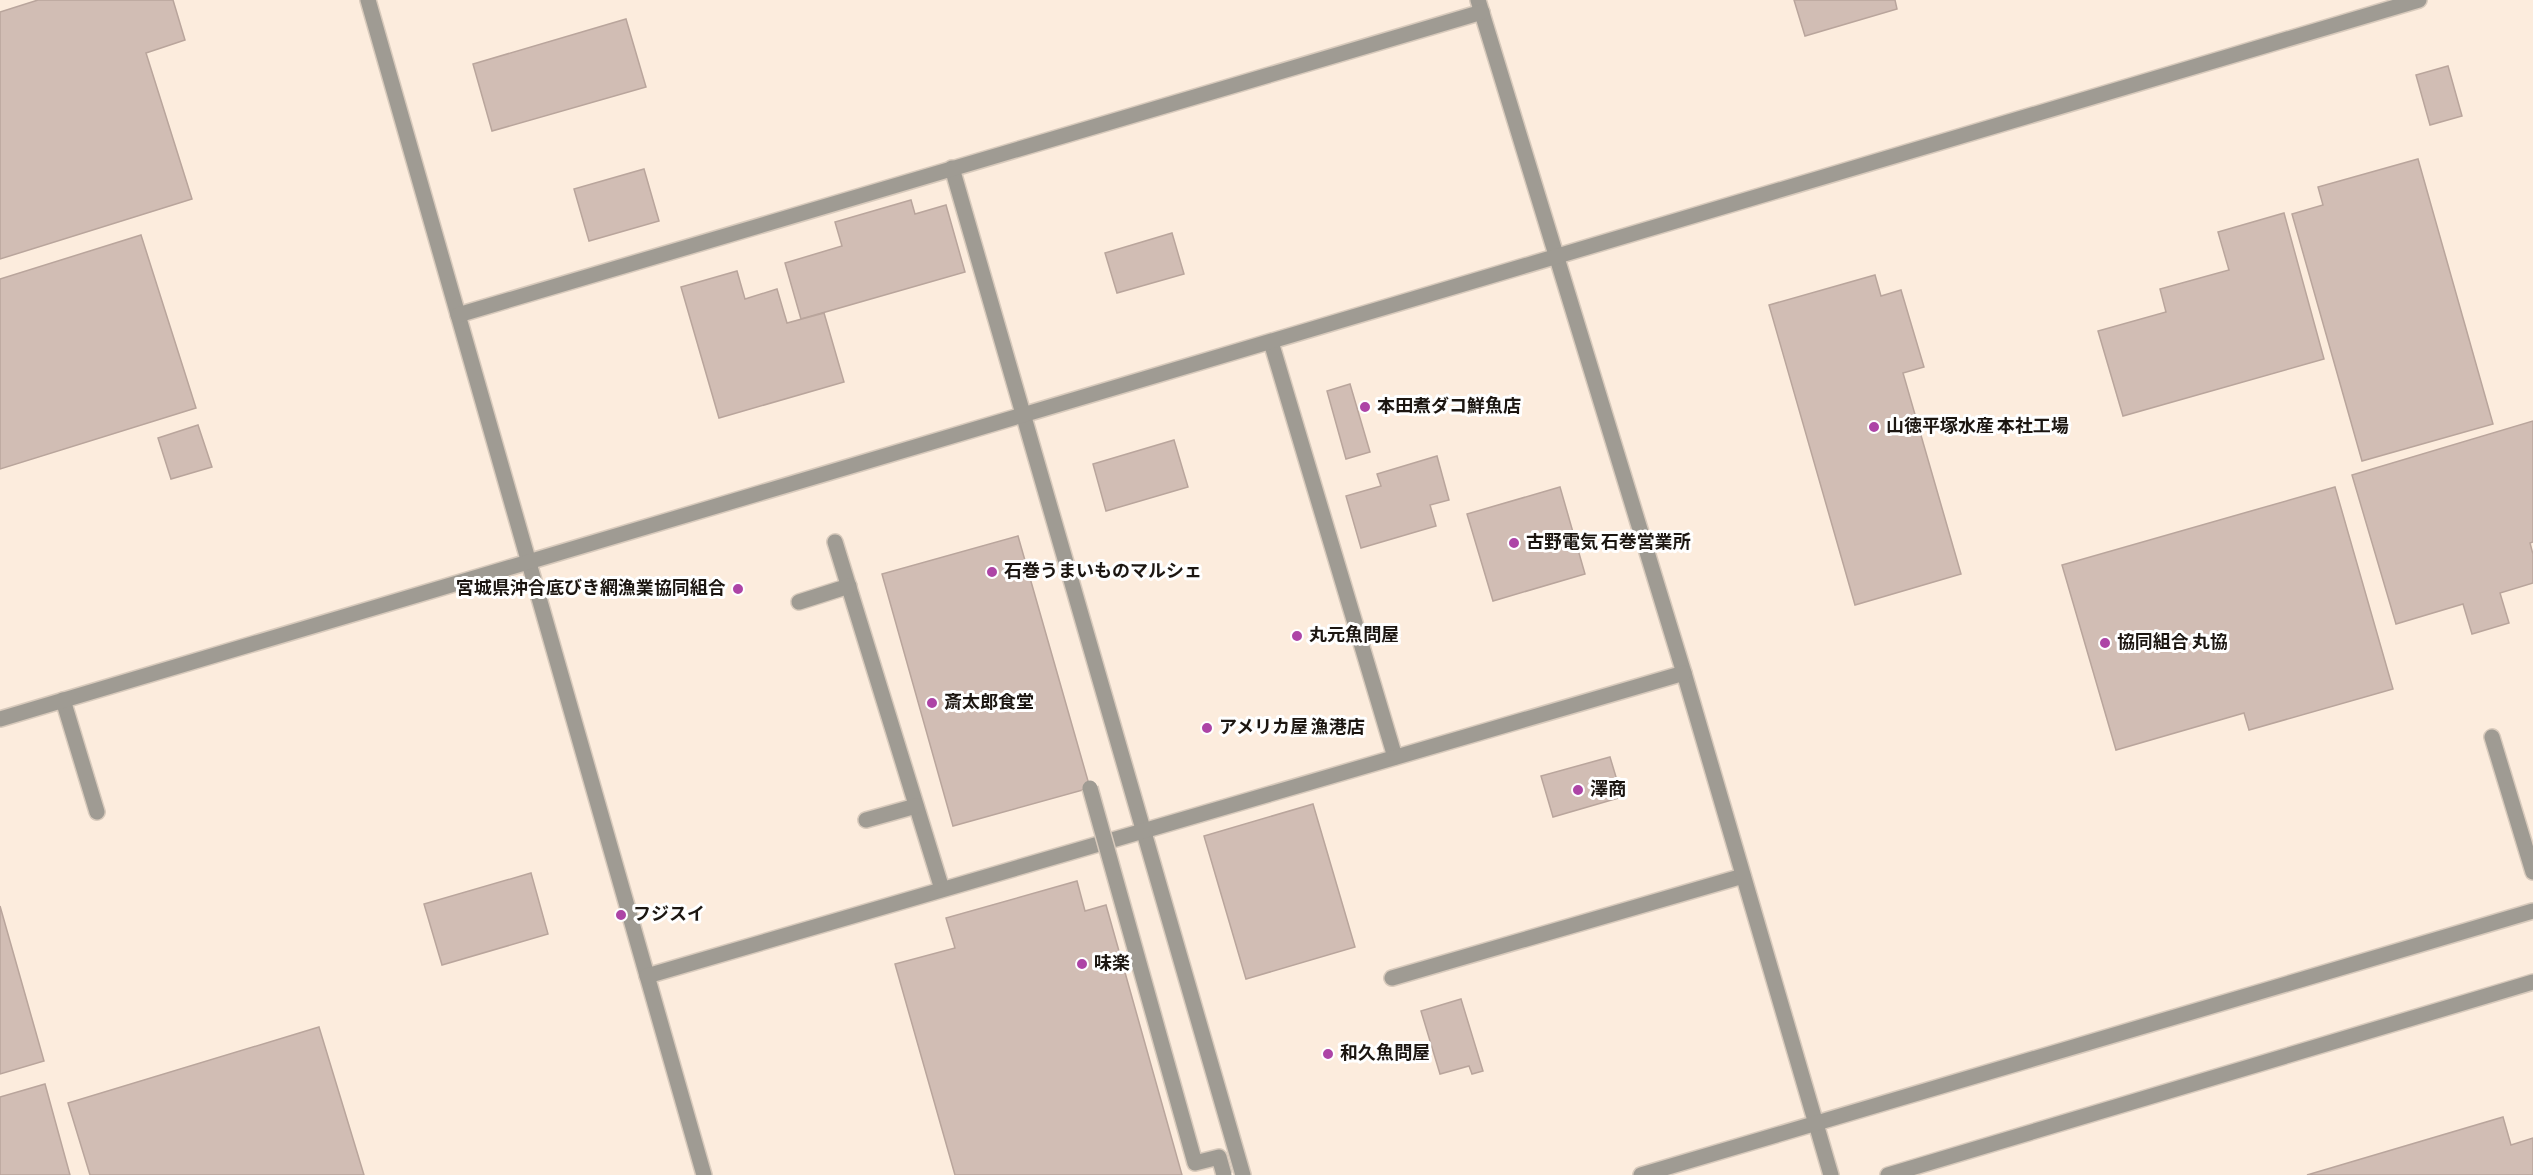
<svg xmlns="http://www.w3.org/2000/svg" width="2533" height="1175" font-family="'Alegreya Sans','Noto Sans JP',sans-serif">
<style>
.building{fill:#d1bdb4;stroke:#b9a59c;stroke-width:1.5}
.lines{fill:none;stroke-linecap:round;stroke-linejoin:round}
.service-casing{stroke:#d8cabc;stroke-width:18}
.minor-casing{stroke:#d8cabc;stroke-width:18}
.tertiary-casing{stroke:#d8cabc;stroke-width:18}
.service{stroke:#9f9b93;stroke-width:15}
.minor{stroke:#9f9b93;stroke-width:15}
.tertiary{stroke:#9f9b93;stroke-width:15}
.pedestrian-bridge-casing{stroke:#d8cabc;stroke-width:18;stroke-linecap:butt}
.pedestrian-bridge{stroke:#9f9b93;stroke-width:15}
.poi-dot{fill:#ad44a6;stroke:#fff;stroke-width:2}
.labels{text-anchor:middle;dominant-baseline:central;stroke-width:6;stroke-linejoin:round;paint-order:stroke}
.poi-label{font-size:18px;font-weight:bold;fill:#1c1611;stroke:#fff;text-anchor:start}
</style>
<rect width="100%" height="100%" fill="#fcecdd"/>
<g class="building">
<polygon points="38,0 173,0 185,40 146,53 192,199 0,259 0,12"/>
<polygon points="1794,0 1895,0 1897,9 1805,36"/>
<polygon points="626,19 646,87 492,131 473,64"/>
<polygon points="2448,66 2462,116 2430,125 2416,75"/>
<polygon points="2418,159 2493,424 2362,461 2292,214 2323,205 2318,187"/>
<polygon points="644,169 659,221 589,241 574,189"/>
<polygon points="911,200 915,214 946,205 965,272 801,319 785,263 842,246 835,222"/>
<polygon points="2284,213 2324,359 2123,416 2098,331 2166,312 2160,289 2229,270 2218,232"/>
<polygon points="1172,233 1184,274 1117,293 1105,253"/>
<polygon points="141,235 196,408 0,469 0,279"/>
<polygon points="737,271 745,299 777,289 787,323 824,313 844,382 719,418 681,287"/>
<polygon points="1875,275 1881,296 1901,290 1924,367 1903,373 1961,574 1855,605 1769,305"/>
<polygon points="1350,384 1370,452 1346,459 1327,391"/>
<polygon points="2533,421 2533,542 2530,543 2533,554 2533,583 2500,593 2509,623 2472,634 2463,604 2396,624 2352,475"/>
<polygon points="198,425 212,467 171,479 158,438"/>
<polygon points="1174,440 1188,487 1106,511 1093,464"/>
<polygon points="1437,456 1449,500 1430,505 1436,526 1361,548 1346,496 1381,486 1377,474"/>
<polygon points="1560,487 1585,574 1493,601 1467,514"/>
<polygon points="2335,487 2393,689 2249,730 2244,713 2116,750 2062,565"/>
<polygon points="1018,536 1090,788 953,826 882,574"/>
<polygon points="1610,757 1622,797 1553,817 1541,776"/>
<polygon points="1313,804 1355,947 1246,979 1204,836"/>
<polygon points="531,873 548,934 442,965 424,904"/>
<polygon points="1077,881 1085,911 1106,905 1182,1175 955,1175 895,964 955,948 946,918"/>
<polygon points="0,906 44,1061 0,1074"/>
<polygon points="1461,999 1483,1071 1472,1074 1469,1066 1440,1074 1421,1011"/>
<polygon points="319,1027 364,1175 90,1175 68,1103"/>
<polygon points="45,1084 70,1175 0,1175 0,1097"/>
<polygon points="2503,1117 2511,1145 2533,1138 2533,1175 2307,1175"/>
</g>
<g class="lines">
<g class="service-casing">
<g id="service">
<polyline points="1271,342 1395,757"/>
<polyline points="835,542 942,889"/>
<polyline points="799,602 849,586"/>
<polyline points="63,700 97,812"/>
<polyline points="2492,737 2533,872"/>
<polyline points="866,820 916,806"/>
<polyline points="1392,978 1743,876"/>
</g>
</g>
<g class="minor-casing">
<g id="minor">
<polyline points="368,0 704,1175"/>
<polyline points="1478,0 1684,673 1831,1175"/>
<polyline points="952,168 1243,1175"/>
<polyline points="458,315 1482,12"/>
<polyline points="647,976 1684,673"/>
</g>
</g>
<g class="tertiary-casing">
<g id="tertiary">
<polyline points="0,719 2419,0"/>
<polyline points="1641,1175 2533,911"/>
<polyline points="1888,1175 2533,982"/>
</g>
</g>
<use href="#service" class="service"/>
<use href="#minor" class="minor"/>
<use href="#tertiary" class="tertiary"/>
<g class="pedestrian-bridge-casing">
<polyline id="pedestrian-bridge" points="1090,788 1195,1163 1219,1157 1224,1175"/>
</g>
<use href="#pedestrian-bridge" class="pedestrian-bridge"/>
</g>
<g class="poi-dot">
<circle cx="1365" cy="407" r="6"/>
<circle cx="1874" cy="427" r="6"/>
<circle cx="1514" cy="543" r="6"/>
<circle cx="992" cy="572" r="6"/>
<circle cx="738" cy="589" r="6"/>
<circle cx="1297" cy="636" r="6"/>
<circle cx="2105" cy="643" r="6"/>
<circle cx="932" cy="703" r="6"/>
<circle cx="1207" cy="728" r="6"/>
<circle cx="1578" cy="790" r="6"/>
<circle cx="621" cy="915" r="6"/>
<circle cx="1082" cy="964" r="6"/>
<circle cx="1328" cy="1054" r="6"/>
</g>
<g class="labels">
<g class="poi-label">
<text x="1377" y="407">本田煮ダコ鮮魚店</text>
<text x="1886" y="427">山徳平塚水産 本社工場</text>
<text x="1526" y="543">古野電気 石巻営業所</text>
<text x="1004" y="572">石巻うまいものマルシェ</text>
<text x="726" y="589" text-anchor="end">宮城県沖合底びき網漁業協同組合</text>
<text x="1309" y="636">丸元魚問屋</text>
<text x="2117" y="643">協同組合 丸協</text>
<text x="944" y="703">斎太郎食堂</text>
<text x="1219" y="728">アメリカ屋 漁港店</text>
<text x="1590" y="790">澤商</text>
<text x="633" y="915">フジスイ</text>
<text x="1094" y="964">味楽</text>
<text x="1340" y="1054">和久魚問屋</text>
</g>
</g>
</svg>
